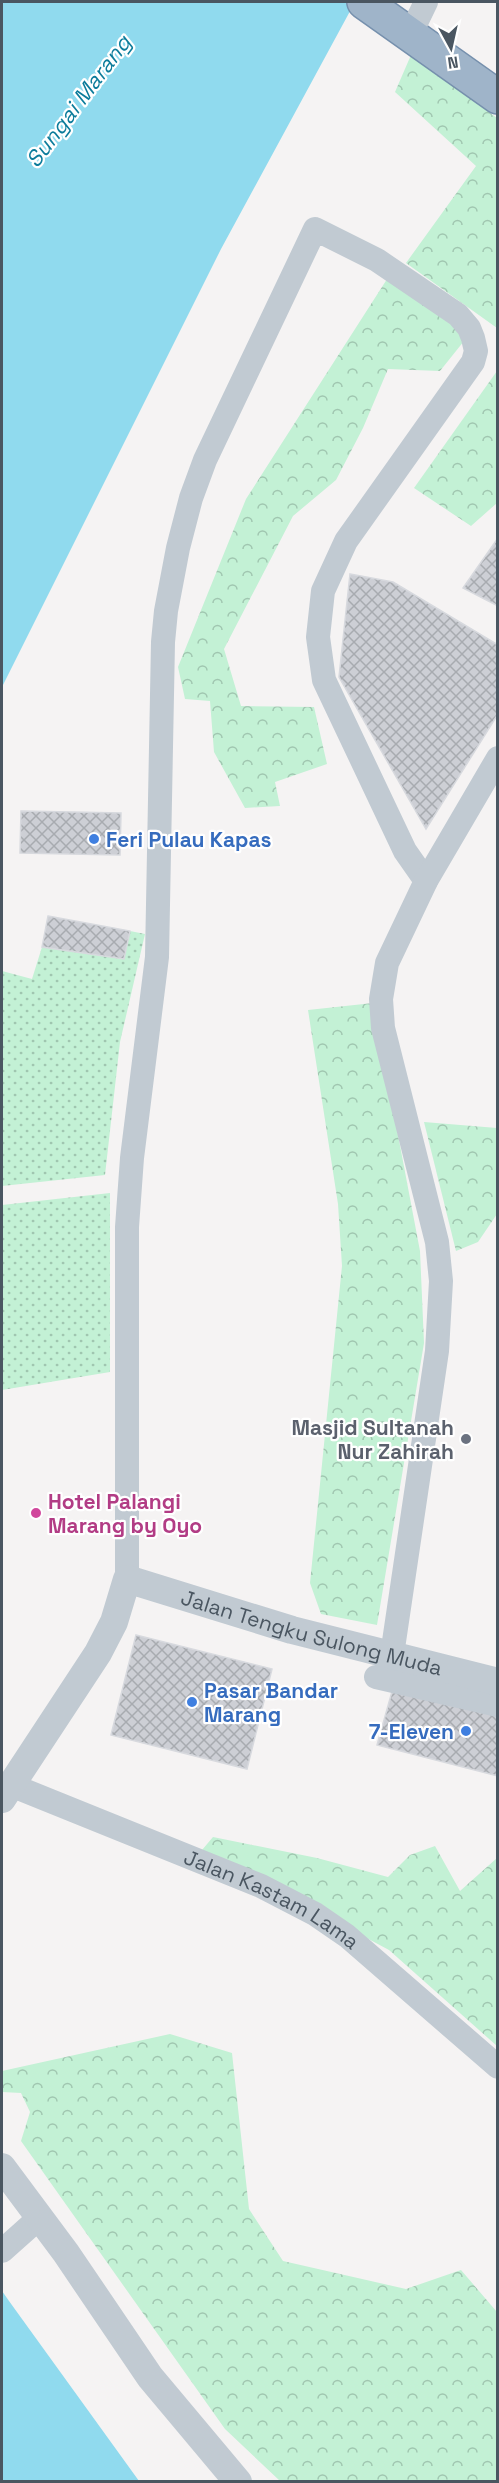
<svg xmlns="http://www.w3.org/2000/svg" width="499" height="2483" font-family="'Space Grotesk',sans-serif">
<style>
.grass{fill:url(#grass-dots)}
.forest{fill:url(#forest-crowns)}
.water{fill:#90daee}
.building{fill:url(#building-cross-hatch);stroke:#d7d9de;stroke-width:1.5}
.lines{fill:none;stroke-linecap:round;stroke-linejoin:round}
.trunk-casing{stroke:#7690ad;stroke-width:36}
.minor{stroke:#c1cad2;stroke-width:24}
.tertiary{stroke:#c1cad2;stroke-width:28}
.trunk{stroke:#9fb4c9;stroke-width:33}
.shop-dot{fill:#3f7fe0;stroke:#fff;stroke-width:2}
.worship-dot{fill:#6b7280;stroke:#fff;stroke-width:2}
.hotel-dot{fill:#d1479c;stroke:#fff;stroke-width:2}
.labels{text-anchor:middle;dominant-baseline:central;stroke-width:4.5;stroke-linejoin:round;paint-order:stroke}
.shop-label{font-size:21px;font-weight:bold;fill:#366cbe;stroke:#fff;text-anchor:start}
.worship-label{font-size:21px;font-weight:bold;fill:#5b616d;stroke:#fff;text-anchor:end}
.hotel-label{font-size:21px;font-weight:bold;fill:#b23c85;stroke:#fff;text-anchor:start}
.street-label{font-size:21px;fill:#4a5661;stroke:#fff}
.water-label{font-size:22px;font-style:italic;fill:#0c7c9b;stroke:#fff}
</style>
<defs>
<pattern id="grass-dots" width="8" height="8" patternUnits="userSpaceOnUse" patternTransform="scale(1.5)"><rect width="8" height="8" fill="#c3f1d5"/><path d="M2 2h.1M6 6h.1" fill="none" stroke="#a0c6b0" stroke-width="1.8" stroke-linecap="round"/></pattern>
<pattern id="forest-crowns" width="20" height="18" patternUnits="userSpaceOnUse" patternTransform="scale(1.5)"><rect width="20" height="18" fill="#c3f1d5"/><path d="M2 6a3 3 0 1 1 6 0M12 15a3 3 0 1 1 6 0" fill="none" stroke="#a0c6b0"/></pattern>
<pattern id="building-cross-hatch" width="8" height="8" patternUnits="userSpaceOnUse" patternTransform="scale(1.5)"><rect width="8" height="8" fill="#cdcfd5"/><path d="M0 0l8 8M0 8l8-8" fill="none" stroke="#a8abb0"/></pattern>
</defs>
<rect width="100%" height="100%" fill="#f5f3f3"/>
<g class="grass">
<polygon points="130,931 145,934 120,1042 105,1175 2,1186 2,971 32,979 42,947 123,959"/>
<polygon points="110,1193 110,1372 2,1390 2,1205"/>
</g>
<g class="forest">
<polygon points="411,55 497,118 497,328 406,263 476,166 395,92"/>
<polygon points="389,276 440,308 464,341 440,371 388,369 363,428 336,480 293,516 224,649 241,706 314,707 327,764 275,782 280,806 245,808 214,752 210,701 185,699 178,667 246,499"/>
<polygon points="497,371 497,503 471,526 414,488"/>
<polygon points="373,1003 420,1251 424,1343 377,1625 321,1614 310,1583 342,1266 338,1204 308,1010"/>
<polygon points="424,1122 497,1128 497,1214 478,1242 456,1251"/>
<polygon points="213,1837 317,1858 388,1877 410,1855 435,1846 460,1891 497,1858 497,2046 389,1950 202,1850"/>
<polygon points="170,2034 232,2053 249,2209 283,2261 406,2289 461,2270 497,2312 497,2481 280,2481 225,2429 21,2141 30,2112 21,2093 2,2092 2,2071"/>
</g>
<g class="water">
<polygon points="2,2 355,2 221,249 2,687"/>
<polygon points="2,2291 9,2301 139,2481 2,2481"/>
</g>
<g class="building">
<polygon points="498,538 498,606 463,588"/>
<polygon points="350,574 393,582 498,645 498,714 426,829 339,677"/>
<polygon points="21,811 121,813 120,855 20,853"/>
<polygon points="48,916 130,931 124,959 42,947"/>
<polygon points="136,1635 272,1669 247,1769 111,1735"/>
<polygon points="393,1688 498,1716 498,1776 377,1745"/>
</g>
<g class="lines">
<g class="trunk-casing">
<polyline id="trunk" points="364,2 498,97"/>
</g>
<g class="minor">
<polyline points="411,33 426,2"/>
<polyline points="127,1579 127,1227 132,1158 157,957 163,642 166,611 178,548 191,498 205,460 315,229 377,260 458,315 469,328 473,338 476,351 473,362 346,541 323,591 318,637 324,680 405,851 426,881"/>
<polyline points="392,1655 437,1351 441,1281 437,1242 383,1028 381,999 387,963 426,881 498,758"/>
<polyline points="376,1677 498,1705"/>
<path id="s1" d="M11 1785 261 1886 315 1914 347 1936 498 2067"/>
<polyline points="2,2251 39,2218"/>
</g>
<g class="tertiary">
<path id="s2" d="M2 1799 98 1653 114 1622 127 1579 292 1630 498 1682"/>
<polyline points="2,2167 66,2253 150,2377 238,2482"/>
</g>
<use href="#trunk" class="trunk"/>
</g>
<g class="shop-dot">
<circle cx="94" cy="839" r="6"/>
<circle cx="192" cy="1702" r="6"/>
<circle cx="466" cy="1731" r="6"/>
</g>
<circle class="worship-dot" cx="466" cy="1439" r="6"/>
<circle class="hotel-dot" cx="36" cy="1513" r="6"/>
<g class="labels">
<g class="shop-label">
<text x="106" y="839">Feri Pulau Kapas</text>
<text x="204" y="1690">Pasar Bandar<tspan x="204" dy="24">Marang</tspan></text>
<text x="454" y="1731" text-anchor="end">7-Eleven</text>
</g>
<g class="worship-label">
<text x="454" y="1427">Masjid Sultanah<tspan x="454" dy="24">Nur Zahirah</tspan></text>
</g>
<g class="hotel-label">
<text x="48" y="1501">Hotel Palangi<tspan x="48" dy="24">Marang by Oyo</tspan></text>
</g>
<g class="street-label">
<text stroke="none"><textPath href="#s2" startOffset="447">Jalan Tengku Sulong Muda</textPath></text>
<text stroke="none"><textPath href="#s1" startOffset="285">Jalan Kastam Lama</textPath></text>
</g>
<g class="water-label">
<text transform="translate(78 101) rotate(-53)">Sungai Marang</text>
</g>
</g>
<rect width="499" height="2483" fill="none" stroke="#4a5661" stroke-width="6"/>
<g transform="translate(451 48) rotate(172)" stroke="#ffffff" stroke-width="4.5" paint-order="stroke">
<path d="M0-4.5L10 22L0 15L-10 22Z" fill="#4a5661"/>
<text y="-9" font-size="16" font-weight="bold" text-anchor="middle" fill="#4a5661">N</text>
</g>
</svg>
